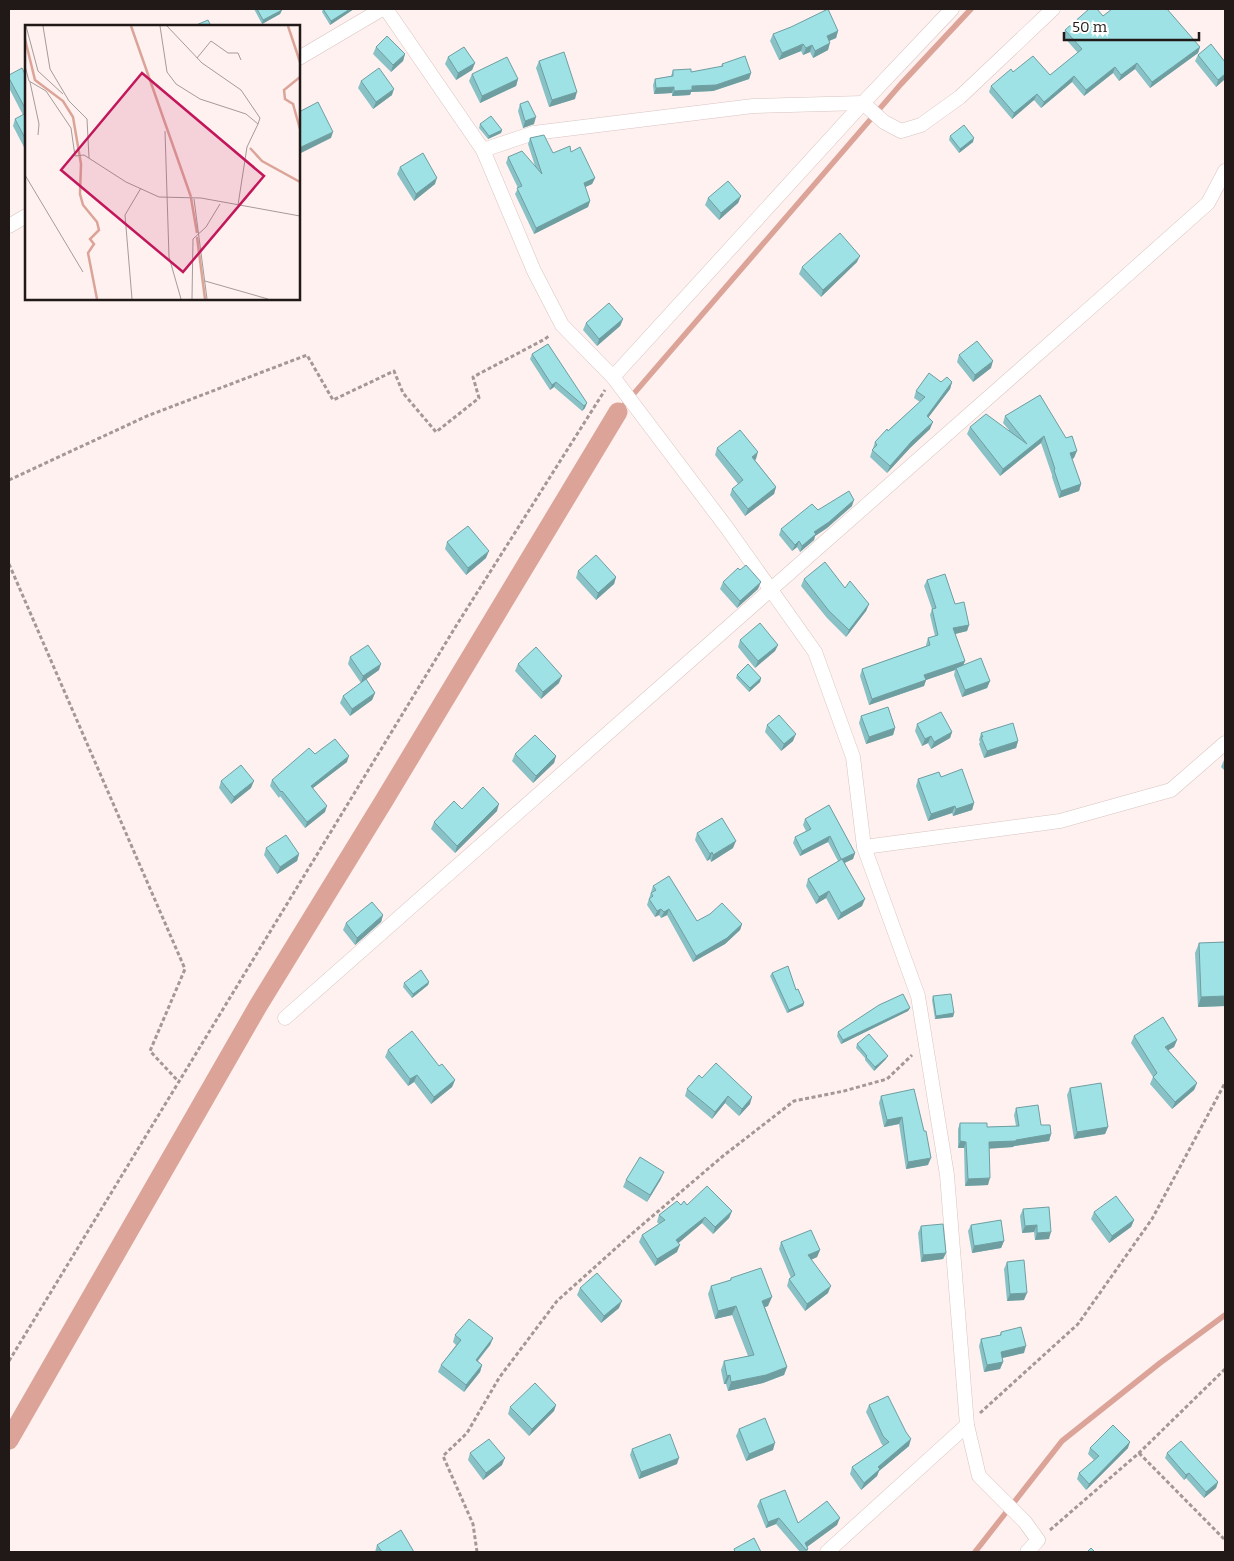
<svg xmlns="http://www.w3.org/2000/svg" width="1234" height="1561" font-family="Bitter,serif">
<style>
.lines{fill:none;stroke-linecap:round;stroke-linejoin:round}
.stream{stroke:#dca499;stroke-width:5.5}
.canal{stroke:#dca499;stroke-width:19}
.street-casing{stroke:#d8c4c0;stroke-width:15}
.path{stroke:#a39896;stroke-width:3;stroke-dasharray:4 2.5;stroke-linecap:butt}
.street{stroke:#fff;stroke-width:14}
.wall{fill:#88c2c6}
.shaded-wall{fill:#6f9ea1}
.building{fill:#9ee2e6;stroke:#6f9ea1}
.inset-river{fill:none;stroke:#dca499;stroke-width:2.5}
.inset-road{fill:none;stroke:#a59b99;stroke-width:1}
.view{fill:#c2185b;fill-opacity:0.15;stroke:#c2185b;stroke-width:2.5}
.inset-edge{fill:none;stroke:#201917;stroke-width:2.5}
</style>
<rect width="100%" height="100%" fill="#fef1ef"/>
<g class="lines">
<g class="stream">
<polyline points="618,412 901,84 971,9"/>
<polyline points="975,1552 1062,1441 1160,1363 1225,1315"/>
</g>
<polyline class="canal" points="9,1440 258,1006 385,799 618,412"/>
<g class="street-casing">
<g id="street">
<polyline points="386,9 483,150 534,271 562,325 613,377 727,528 815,652 853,757 864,847 918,996 947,1175 967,1425 979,1476 1025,1522 1038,1540 1027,1552"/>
<polyline points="299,58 382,9"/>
<polyline points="483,150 534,133 753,106 863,103 884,122 901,131 921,125 960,97 1053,9"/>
<polyline points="9,226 26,216"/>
<polyline points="613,377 863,103 952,9"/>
<polyline points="864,847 1060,821 1171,790 1225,743"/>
<polyline points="285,1018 1107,293 1208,203 1225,171"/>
<polyline points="827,1552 967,1425"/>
</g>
</g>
<g class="path">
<polyline points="9,480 147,416 307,355 333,400 394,371 403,393 436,432 479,398 473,377 545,339 550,335"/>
<polyline points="9,564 185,969 150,1051 178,1081"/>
<polyline points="9,1361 456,626 605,390"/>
<polyline points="980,1413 1078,1324 1152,1219 1225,1083"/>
<polyline points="1139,1453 1225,1540"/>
<polyline points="1050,1530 1139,1453 1225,1369"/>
<polyline points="477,1552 473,1524 443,1456 467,1433 499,1378 557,1301 635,1231 723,1156 794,1101 844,1091 887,1079 912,1055"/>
</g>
<use href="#street" class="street"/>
</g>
<g class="wall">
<polygon points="254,9 281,9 282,10 280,14 262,24"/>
<polygon points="323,9 354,9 330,25 322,12"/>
<polygon points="1103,16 1200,47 1198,53 1150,88 1135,69 1119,81 1113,73 1084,96 1072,82 1041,108 1034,100 1012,119 989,92 991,86 1013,72 1050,75 1078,53 1063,36 1065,30"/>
<polygon points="838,31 836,38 829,41 828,50 813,58 810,52 803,55 801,51 779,60 770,41 773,34"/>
<polygon points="376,47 405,54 403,61 391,72 373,54"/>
<polygon points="1198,55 1225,62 1225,79 1216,87 1195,61"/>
<polygon points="448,57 475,63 472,70 456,80 445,64"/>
<polygon points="539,61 575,99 549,107 536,68"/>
<polygon points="722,64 751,73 749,79 713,91 691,92 690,95 672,96 672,93 654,94 653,85 655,79 671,76 673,70 691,72 721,67"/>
<polygon points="472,74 518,79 516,86 480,103 469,81"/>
<polygon points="9,75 26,76 26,151 13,126 15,119 23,115 9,88"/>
<polygon points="361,81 392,95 373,109 358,88"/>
<polygon points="520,104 534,124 523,128 518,111"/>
<polygon points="480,124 502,130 501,133 488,139 479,128"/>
<polygon points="950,136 973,142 959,153 949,140"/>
<polygon points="530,138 553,153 571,152 595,178 592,184 585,187 590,201 588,207 534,234 515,194 518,188 506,163 508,157 535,166 528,144"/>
<polygon points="400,167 435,184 414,201 397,174"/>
<polygon points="741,196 738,203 719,220 705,205 708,198"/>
<polygon points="857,262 821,297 799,274 802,267"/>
<polygon points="623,319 620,326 597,346 583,330 586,323"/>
<polygon points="548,344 585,408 582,411 554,387 550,390 530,359 532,354"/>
<polygon points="959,355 991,368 973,382 957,362"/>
<polygon points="941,382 952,382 950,389 928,418 930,429 910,448 887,473 870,457 875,442 920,402 914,398 916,391"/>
<polygon points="1040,395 1074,458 1072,459 1081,484 1079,491 1059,498 1052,477 1052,475 1041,443 1000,476 967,434 970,427 1009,430 1003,423 1005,416"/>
<polygon points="717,448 756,459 755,460 776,487 774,494 745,516 730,495 732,489 738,484 715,455"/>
<polygon points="852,506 827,528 815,536 814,540 800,552 797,547 792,551 779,535 781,529 818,510"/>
<polygon points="447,542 486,558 466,575 445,549"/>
<polygon points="740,570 758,589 737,608 720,589 723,582"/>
<polygon points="578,571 616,577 614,584 596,600 576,578"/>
<polygon points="804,579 845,588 869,604 866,611 846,637 827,618 801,586"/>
<polygon points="927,580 955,604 969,625 967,631 955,634 965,661 963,665 990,681 987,688 962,697 954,675 955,670 926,680 924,686 869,705 860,676 862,669 926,646 926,645 928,638 935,636 930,615 932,609 924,586"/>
<polygon points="740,640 778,645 775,651 755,668 738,647"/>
<polygon points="350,657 379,670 366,679 375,693 372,700 350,716 340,703 343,696 361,683 348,664"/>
<polygon points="518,664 559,683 541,699 515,671"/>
<polygon points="737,675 761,678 760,682 749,692 736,678"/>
<polygon points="861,716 895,728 893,735 866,744 859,723"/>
<polygon points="917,724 952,732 950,738 931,749 928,743 922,746 915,731"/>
<polygon points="767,725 793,741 781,751 765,732"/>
<polygon points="981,733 1018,741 1016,748 984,758 979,744 980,742 979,740"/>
<polygon points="315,754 347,762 313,788 325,812 305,828 280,796 279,798 270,786 272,780"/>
<polygon points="515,754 556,756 554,763 533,783 512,761"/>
<polygon points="1225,758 1225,771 1221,767 1224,760"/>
<polygon points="941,777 974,803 972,810 953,816 952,813 928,821 916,786 918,779"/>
<polygon points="221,781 251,788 231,804 219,788"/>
<polygon points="829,805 855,853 853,859 845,863 862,906 838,920 826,898 816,904 806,886 808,879 838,861 828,842 800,856 793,843 795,837 806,831 803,825 805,819"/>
<polygon points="462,809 497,811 455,853 431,829 434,822"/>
<polygon points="697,833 733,848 711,862 710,859 707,861 695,840"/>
<polygon points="266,848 299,854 297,861 277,874 264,855"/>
<polygon points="653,886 697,921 742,924 740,930 725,944 693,962 667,915 661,918 659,915 655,917 647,905"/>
<polygon points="383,915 381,922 355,945 343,930 346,923"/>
<polygon points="1225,942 1225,1006 1198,1007 1195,953 1199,943"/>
<polygon points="772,973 796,990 804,1003 803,1006 787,1013 770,976"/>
<polygon points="429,982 428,985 412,998 403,987 404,983"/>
<polygon points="933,996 954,1013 953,1017 935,1019 932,1000"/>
<polygon points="910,1008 908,1011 841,1044 837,1036 838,1032"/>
<polygon points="1134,1036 1177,1040 1174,1047 1168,1050 1197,1083 1194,1090 1172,1109 1150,1084 1153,1077 1131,1043"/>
<polygon points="857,1044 886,1059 874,1071 865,1060 865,1058 856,1048"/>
<polygon points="388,1050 455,1080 452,1087 431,1104 414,1082 408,1086 385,1057"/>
<polygon points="702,1078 750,1104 739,1116 725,1103 712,1119 685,1096 687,1089"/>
<polygon points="1070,1088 1108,1127 1105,1134 1074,1139 1067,1095"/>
<polygon points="881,1096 924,1131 928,1165 906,1169 899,1124 884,1127 879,1103"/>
<polygon points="1016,1108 1041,1125 1051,1134 1049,1141 1014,1146 1013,1147 989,1148 988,1185 965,1186 964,1148 958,1148 958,1129 960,1123 987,1127 1016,1126 1014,1115"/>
<polygon points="661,1179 647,1202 623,1187 626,1180"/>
<polygon points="681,1205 687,1205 732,1211 729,1218 713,1234 702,1223 678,1243 677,1252 655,1266 639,1242 642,1235 659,1224 657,1222 659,1215"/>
<polygon points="1023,1209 1049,1239 1035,1240 1034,1232 1022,1233 1020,1216"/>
<polygon points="1094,1212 1134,1220 1131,1227 1109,1243 1091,1219"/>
<polygon points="971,1225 1004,1241 1001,1248 972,1253 968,1231"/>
<polygon points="921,1226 946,1253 943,1259 921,1262 918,1233"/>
<polygon points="781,1242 820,1250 817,1257 811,1260 828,1293 805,1311 787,1286 789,1279 791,1278 779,1249"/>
<polygon points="1007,1262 1024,1300 1007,1301 1004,1269"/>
<polygon points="731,1278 768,1306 765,1307 787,1367 784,1375 763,1383 728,1391 726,1384 724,1384 721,1370 724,1361 748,1356 732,1315 715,1319 708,1294 711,1286 730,1280"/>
<polygon points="580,1288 619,1308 601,1323 577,1295"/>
<polygon points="1001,1332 1024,1353 1002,1358 1003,1362 1000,1369 984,1372 979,1346 981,1339 1000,1335"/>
<polygon points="455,1335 493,1338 490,1345 478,1361 482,1365 480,1372 464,1392 438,1372 441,1365 456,1345 453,1342"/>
<polygon points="556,1405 554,1411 529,1436 508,1414 510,1407"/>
<polygon points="869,1405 909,1446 879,1471 877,1476 861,1490 850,1474 852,1467 883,1446 881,1443 866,1412"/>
<polygon points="739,1429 773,1450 746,1461 736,1436"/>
<polygon points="1090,1448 1128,1448 1086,1490 1077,1479 1079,1473 1094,1460 1088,1454"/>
<polygon points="632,1449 677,1464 639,1479 630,1455"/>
<polygon points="470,1453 502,1465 483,1480 468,1460"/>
<polygon points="1167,1453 1218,1482 1216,1488 1204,1498 1186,1478 1184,1480 1165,1458"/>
<polygon points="760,1500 798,1523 837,1525 807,1547 808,1549 807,1552 800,1552 776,1524 766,1528 757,1506"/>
<polygon points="377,1545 414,1552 375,1552"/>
</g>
<g class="shaded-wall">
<polygon points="350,9 354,9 330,25 331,21"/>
<polygon points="282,10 280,14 262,24 263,20"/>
<polygon points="838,31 836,38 824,43 827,36"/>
<polygon points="830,43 828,50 813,58 815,51"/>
<polygon points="803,44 801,51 779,60 782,53"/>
<polygon points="812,45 810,52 803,55 806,48"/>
<polygon points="1200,47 1198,53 1150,88 1152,82"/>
<polygon points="405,54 403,61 391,72 393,65"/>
<polygon points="475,63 472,70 456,80 458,73"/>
<polygon points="1137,63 1135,69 1119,81 1121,75"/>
<polygon points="1115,67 1113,73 1084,96 1086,90"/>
<polygon points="751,73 749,79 713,91 691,92 690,95 672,96 674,91"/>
<polygon points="1225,74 1225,79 1216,87 1218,80"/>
<polygon points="1074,76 1072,82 1041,108 1044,102"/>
<polygon points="518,79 516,86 480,103 482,96"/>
<polygon points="674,87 672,93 654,94 656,88"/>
<polygon points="394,89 392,95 373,109 376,102"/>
<polygon points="577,92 575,99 549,107 552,100"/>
<polygon points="1037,94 1034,100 1012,119 1014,113"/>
<polygon points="536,117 534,124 523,128 525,121"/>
<polygon points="502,130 501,133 488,139 489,136"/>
<polygon points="333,132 331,138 299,154 299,148"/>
<polygon points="974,138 973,142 959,153 960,149"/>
<polygon points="437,178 435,184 414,201 416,194"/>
<polygon points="595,178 592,184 581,189 584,183"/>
<polygon points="741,196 738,203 719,220 721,213"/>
<polygon points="590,201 588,207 534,234 536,228"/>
<polygon points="860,256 857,262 821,297 823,290"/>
<polygon points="623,319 620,326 597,346 599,339"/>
<polygon points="993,361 991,368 973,382 975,375"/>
<polygon points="556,382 554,387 550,390 552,385"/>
<polygon points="952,382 950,389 924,423 927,416"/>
<polygon points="587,403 585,408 582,411 584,406"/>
<polygon points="933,422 930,429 910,448 887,473 890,466 912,441"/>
<polygon points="1044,436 1041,443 1000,476 1003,469"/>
<polygon points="1077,451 1074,458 1068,460 1070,453"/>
<polygon points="758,452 756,459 750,464 752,457"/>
<polygon points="1081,484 1079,491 1059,498 1061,491"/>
<polygon points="776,487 774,494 745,516 748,509"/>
<polygon points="854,500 852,506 827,528 815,536 814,540 800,552 802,546 814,532"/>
<polygon points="799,541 797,547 792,551 795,545"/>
<polygon points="489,551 486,558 466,575 468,568"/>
<polygon points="616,577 614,584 596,600 598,593"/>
<polygon points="761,582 758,589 737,608 740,601"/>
<polygon points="869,604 866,611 846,637 849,630"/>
<polygon points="969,625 967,631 951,635 953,628"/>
<polygon points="778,645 775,651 755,668 758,661"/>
<polygon points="965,661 962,668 956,668 955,670 926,680 924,686 869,705 872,699 924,675"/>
<polygon points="381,664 379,670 361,683 363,676"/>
<polygon points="562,676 559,683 541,699 543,692"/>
<polygon points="761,678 760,682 749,692 750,688"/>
<polygon points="990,681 987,688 962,697 965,690"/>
<polygon points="375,693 372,700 350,716 352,709"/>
<polygon points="895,728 893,735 866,744 869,737"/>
<polygon points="952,732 950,738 931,749 934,742"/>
<polygon points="796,734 793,741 781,751 784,744"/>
<polygon points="931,736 928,743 922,746 925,739"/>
<polygon points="1018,741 1016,748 984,758 987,751"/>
<polygon points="349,756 347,762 309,791 311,786"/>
<polygon points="556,756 554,763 533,783 536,776"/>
<polygon points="254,781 251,788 231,804 234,797"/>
<polygon points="974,803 972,810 953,816 956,809"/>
<polygon points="499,804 497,811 455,853 457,846"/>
<polygon points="327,806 325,812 305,828 307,822"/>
<polygon points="955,806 952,813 928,821 931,814"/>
<polygon points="830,836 828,842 800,856 802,851"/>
<polygon points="736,841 733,848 711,862 713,855"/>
<polygon points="712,852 710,859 707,861 710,854"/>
<polygon points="855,853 853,859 839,865 841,860"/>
<polygon points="299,854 297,861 277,874 280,867"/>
<polygon points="829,891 826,898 816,904 819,897"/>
<polygon points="865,899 862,906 838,920 841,913"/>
<polygon points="661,909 659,915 655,917 657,911"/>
<polygon points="669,909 667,915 661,918 664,912"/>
<polygon points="383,915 381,922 355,945 357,938"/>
<polygon points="742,924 740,930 725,944 693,962 696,956"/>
<polygon points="429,982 428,985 412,998 413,994"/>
<polygon points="1225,996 1225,1006 1198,1007 1201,997"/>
<polygon points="804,1003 803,1006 787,1013 789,1010"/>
<polygon points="910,1008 908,1011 841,1044 843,1040"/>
<polygon points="954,1013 953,1017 935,1019 936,1016"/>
<polygon points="1177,1040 1174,1047 1162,1054 1165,1047"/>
<polygon points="888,1056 886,1059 874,1071 875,1067"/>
<polygon points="417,1075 414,1082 408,1086 410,1079"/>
<polygon points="455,1080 452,1087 431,1104 434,1097"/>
<polygon points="1197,1083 1194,1090 1172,1109 1175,1102"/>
<polygon points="728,1096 725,1103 712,1119 715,1112"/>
<polygon points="752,1097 750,1104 739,1116 742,1109"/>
<polygon points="902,1117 899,1124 884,1127 887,1120"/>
<polygon points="1108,1127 1105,1134 1074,1139 1077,1132"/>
<polygon points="1051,1134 1049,1141 1014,1146 1013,1147 986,1149 989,1142 1016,1140"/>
<polygon points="960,1141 966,1142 964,1148 958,1148"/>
<polygon points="931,1158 928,1165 906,1169 908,1162"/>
<polygon points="664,1172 661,1179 647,1202 650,1195"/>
<polygon points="990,1178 988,1185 965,1186 968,1179"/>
<polygon points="732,1211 729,1218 713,1234 715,1227"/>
<polygon points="705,1217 702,1223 674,1247 676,1240"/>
<polygon points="1134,1220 1131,1227 1109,1243 1112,1236"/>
<polygon points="1037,1225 1034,1232 1022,1233 1025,1226"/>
<polygon points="1051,1232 1049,1239 1035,1240 1037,1233"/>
<polygon points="1004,1241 1001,1248 972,1253 974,1246"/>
<polygon points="680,1245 677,1252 655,1266 657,1259"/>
<polygon points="820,1250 817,1257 806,1262 808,1255"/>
<polygon points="946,1253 943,1259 921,1262 923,1255"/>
<polygon points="831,1286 828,1293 805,1311 807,1304"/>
<polygon points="1027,1293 1024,1300 1007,1301 1010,1294"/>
<polygon points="772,1297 768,1306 759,1309 762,1301"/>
<polygon points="622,1301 619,1308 601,1323 604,1316"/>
<polygon points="736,1306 732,1315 715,1319 718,1311"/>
<polygon points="493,1338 490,1345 473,1366 476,1360"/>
<polygon points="1026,1346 1024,1353 998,1359 1001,1352"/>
<polygon points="1003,1362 1000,1369 984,1372 987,1365"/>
<polygon points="482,1365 480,1372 464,1392 466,1385"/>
<polygon points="787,1367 784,1375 763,1383 728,1391 731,1382"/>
<polygon points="730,1375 726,1384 724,1384 727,1376"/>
<polygon points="556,1405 554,1411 529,1436 532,1429"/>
<polygon points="911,1439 909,1446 879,1471 877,1476 861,1490 864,1483 878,1467"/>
<polygon points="1130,1442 1128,1448 1086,1490 1089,1484"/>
<polygon points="775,1443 773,1450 746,1461 749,1454"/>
<polygon points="505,1458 502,1465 483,1480 486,1473"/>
<polygon points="679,1458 677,1464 639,1479 641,1472"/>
<polygon points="1189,1473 1186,1478 1184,1480 1186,1475"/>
<polygon points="1218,1482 1216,1488 1204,1498 1206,1492"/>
<polygon points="779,1518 776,1524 766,1528 768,1522"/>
<polygon points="840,1518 837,1525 804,1549 805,1543"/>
</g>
<g class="building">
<polygon points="257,9 281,9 282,10 263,20"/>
<polygon points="323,9 350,9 331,21"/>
<polygon points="828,9 838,31 827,36 830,43 815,51 812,45 806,48 803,44 782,53 773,34 791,27"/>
<polygon points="1089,9 1097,9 1103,16 1112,9 1167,9 1200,47 1152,82 1137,63 1121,75 1115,67 1086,90 1074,76 1044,102 1037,94 1014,113 991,86 1011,69 1013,72 1033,56 1050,75 1082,49 1065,30"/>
<polygon points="208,20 211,26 194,26"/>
<polygon points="387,36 405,54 393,65 376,47"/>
<polygon points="1211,44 1225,62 1225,74 1218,80 1198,55"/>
<polygon points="464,47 475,63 458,73 448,57"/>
<polygon points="564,52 577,92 552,100 539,61"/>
<polygon points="745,56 751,73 716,85 692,86 692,90 674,91 674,87 656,88 655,79 673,76 673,70 691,69 691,72 723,66 722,64"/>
<polygon points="507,57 518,79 482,96 472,74"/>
<polygon points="22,68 26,76 26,110 9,78 9,75"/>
<polygon points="379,68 394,89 376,102 361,81"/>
<polygon points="528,101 536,117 525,121 520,104"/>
<polygon points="318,102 333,132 299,148 299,134 300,133 299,130 299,112"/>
<polygon points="26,113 26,140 15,119"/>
<polygon points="491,116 502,130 489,136 480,124"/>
<polygon points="964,125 974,138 960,149 950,136"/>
<polygon points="544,135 553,153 570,146 571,152 580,147 595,178 584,183 590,201 536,228 517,188 522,186 508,157 522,151 542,174 530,138"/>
<polygon points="423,153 437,178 416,194 400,167"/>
<polygon points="728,181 741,196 721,213 708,198"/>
<polygon points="840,233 860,256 823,290 802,267"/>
<polygon points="609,303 623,319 599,339 586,323"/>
<polygon points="977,341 993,361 975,375 959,355"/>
<polygon points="548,344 587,403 584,406 556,382 552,385 532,354"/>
<polygon points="929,373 941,382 947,377 952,382 927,416 933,422 912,441 890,466 872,450 877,445 875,442 887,429 888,431 925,397 916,391"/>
<polygon points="1040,395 1066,438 1072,436 1077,451 1070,453 1081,484 1061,491 1054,470 1055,469 1044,436 1003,469 970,427 986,414 1027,444 1005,416"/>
<polygon points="740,430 758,452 752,457 776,487 748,509 732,489 743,480 717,448"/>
<polygon points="849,491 854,500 829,522 814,532 816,534 802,546 799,541 795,545 781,529 812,504 818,510"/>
<polygon points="468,526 489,551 468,568 447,542"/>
<polygon points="596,555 616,577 598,593 578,571"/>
<polygon points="825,562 845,588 850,581 869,604 849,630 829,611 804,579"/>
<polygon points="746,565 761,582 740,601 723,582 738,568 740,570"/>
<polygon points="945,574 955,604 964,602 969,625 953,628 965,661 924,675 926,680 872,699 862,669 930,645 928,638 938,635 932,609 936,608 927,580"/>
<polygon points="760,623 778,645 758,661 740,640"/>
<polygon points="368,645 381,664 363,676 350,657"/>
<polygon points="536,647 562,676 543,692 518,664"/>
<polygon points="981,658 990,681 965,690 956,668"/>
<polygon points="748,664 761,678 750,688 737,675"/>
<polygon points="366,679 375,693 352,709 343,696"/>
<polygon points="888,707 895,728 869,737 861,716"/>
<polygon points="941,712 952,732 934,742 931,736 925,739 917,724"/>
<polygon points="779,715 796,734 784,744 767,725"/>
<polygon points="1013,723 1018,741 987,751 981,737 983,737 981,733"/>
<polygon points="535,735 556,756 536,776 515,754"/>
<polygon points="335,739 349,756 311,786 327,806 307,822 282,791 281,792 272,780 309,748 315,754"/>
<polygon points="241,765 254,781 234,797 221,781"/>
<polygon points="962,769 974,803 956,809 955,806 931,814 918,779 939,772 941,777"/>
<polygon points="483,787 499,804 457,846 434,822 454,801 462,809"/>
<polygon points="829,805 855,853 842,859 841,859 830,836 802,851 795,837 811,829 805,819"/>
<polygon points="722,818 736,841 713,855 712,852 710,854 697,833"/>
<polygon points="286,835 299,854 280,867 266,848"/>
<polygon points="842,859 865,899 841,913 829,891 819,897 808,879"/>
<polygon points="669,876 697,921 710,914 722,903 742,924 727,938 696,956 669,909 664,912 661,909 657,911 649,899 653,896 651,893 656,890 653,886"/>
<polygon points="372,902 383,915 357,938 346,923"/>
<polygon points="1225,942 1225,996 1201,997 1199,943"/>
<polygon points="788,966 796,990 798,989 804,1003 789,1010 772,973"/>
<polygon points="421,970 429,982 413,994 404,983"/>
<polygon points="903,994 910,1008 843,1040 838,1032 879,1005"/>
<polygon points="951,994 954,1013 936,1016 933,996"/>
<polygon points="1163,1017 1177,1040 1165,1047 1197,1083 1175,1102 1153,1077 1157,1073 1134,1036"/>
<polygon points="412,1031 439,1066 442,1064 455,1080 434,1097 417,1075 410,1079 388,1050"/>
<polygon points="869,1034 888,1056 875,1067 866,1057 867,1056 857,1044"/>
<polygon points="716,1063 752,1097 742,1109 728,1096 715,1112 687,1089 699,1075 702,1078"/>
<polygon points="1101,1083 1108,1127 1077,1132 1070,1088"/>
<polygon points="914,1089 924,1131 926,1131 931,1158 908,1162 902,1117 887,1120 881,1096"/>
<polygon points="1038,1105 1041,1125 1050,1125 1051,1134 1016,1140 1016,1141 989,1142 990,1178 968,1179 966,1142 960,1141 960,1123 987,1123 987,1127 1019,1126 1016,1108"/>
<polygon points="640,1157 664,1172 650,1195 626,1180"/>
<polygon points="707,1186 732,1211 715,1227 705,1217 676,1240 680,1245 657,1259 642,1235 665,1220 659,1215 677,1201 681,1205 684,1201 687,1205"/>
<polygon points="1116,1196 1134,1220 1112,1236 1094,1212"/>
<polygon points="1049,1207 1051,1232 1037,1233 1037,1225 1025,1226 1023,1209"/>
<polygon points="1001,1220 1004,1241 974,1246 971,1225"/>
<polygon points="943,1224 946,1253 923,1255 921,1226"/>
<polygon points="811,1230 820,1250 808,1255 831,1286 807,1304 789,1279 795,1275 781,1242"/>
<polygon points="1024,1260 1027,1293 1010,1294 1007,1262"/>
<polygon points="761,1268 772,1297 762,1301 787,1367 766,1375 731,1382 730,1375 727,1376 724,1361 754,1355 736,1306 718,1311 711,1286 731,1280 731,1278"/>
<polygon points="597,1273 622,1301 604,1316 580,1288"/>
<polygon points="469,1319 493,1338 476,1360 482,1365 466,1385 441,1365 461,1340 455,1335"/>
<polygon points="1021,1327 1026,1346 1001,1352 1003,1362 987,1365 981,1339 1001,1335 1001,1332"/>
<polygon points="535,1383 556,1405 532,1429 510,1407"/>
<polygon points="888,1396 906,1432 911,1439 878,1467 880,1469 864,1483 852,1467 889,1442 883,1436 869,1405"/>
<polygon points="765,1418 775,1443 749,1454 739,1429"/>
<polygon points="1113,1425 1130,1442 1089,1484 1079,1473 1099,1456 1090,1448"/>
<polygon points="670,1434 679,1458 641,1472 632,1449"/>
<polygon points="489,1439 505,1458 486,1473 470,1453"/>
<polygon points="1181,1441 1218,1482 1206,1492 1189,1473 1186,1475 1167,1453"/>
<polygon points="785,1490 798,1523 827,1501 840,1518 805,1543 808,1549 806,1550 779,1518 768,1522 760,1500"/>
<polygon points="401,1530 414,1552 382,1552 377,1545"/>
<polygon points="754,1538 761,1552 735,1552 734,1549"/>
<polygon points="1091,1548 1095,1552 1087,1552"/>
</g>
<g transform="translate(25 25)">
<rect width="275" height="275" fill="#fef1ef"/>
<path class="inset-river" d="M106 1 166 172M263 1 275 37M0 14 10 55 38 76 48 92 56 139 55 169 58 180 72 197 74 205 65 214 69 219 63 228 72 274M275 52 259 65 260 74 268 79 275 104M225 123 237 136 275 157M166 173 172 208M172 212 180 274"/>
<path class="inset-road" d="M1 1 13 46 38 69M18 1 25 44 44 76 62 94 64 133M135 1 142 47 151 59 175 74 221 89 233 99 222 122 213 180M142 1 177 38 216 65 235 93 233 99M172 33 186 16 203 28H213L216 35M0 41 4 56 21 66 46 103 50 131 59 130 101 157 134 172 176 173 275 191M5 57 14 99 13 110M140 106 144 232 156 274M0 150 58 247M169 174 182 274M180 256 243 274M107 274 100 190 116 163M167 274 168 214 181 202 195 179"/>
<path class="view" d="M117 48 239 151 158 247 36 145Z"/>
<rect width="275" height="275" class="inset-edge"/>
</g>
<rect width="1234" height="1561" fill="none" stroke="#201917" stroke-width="20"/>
<path d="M1064 32v8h135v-8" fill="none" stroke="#201917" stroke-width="2.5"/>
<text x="1072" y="32" font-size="15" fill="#201917" stroke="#ffffff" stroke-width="4" paint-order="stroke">50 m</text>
</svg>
